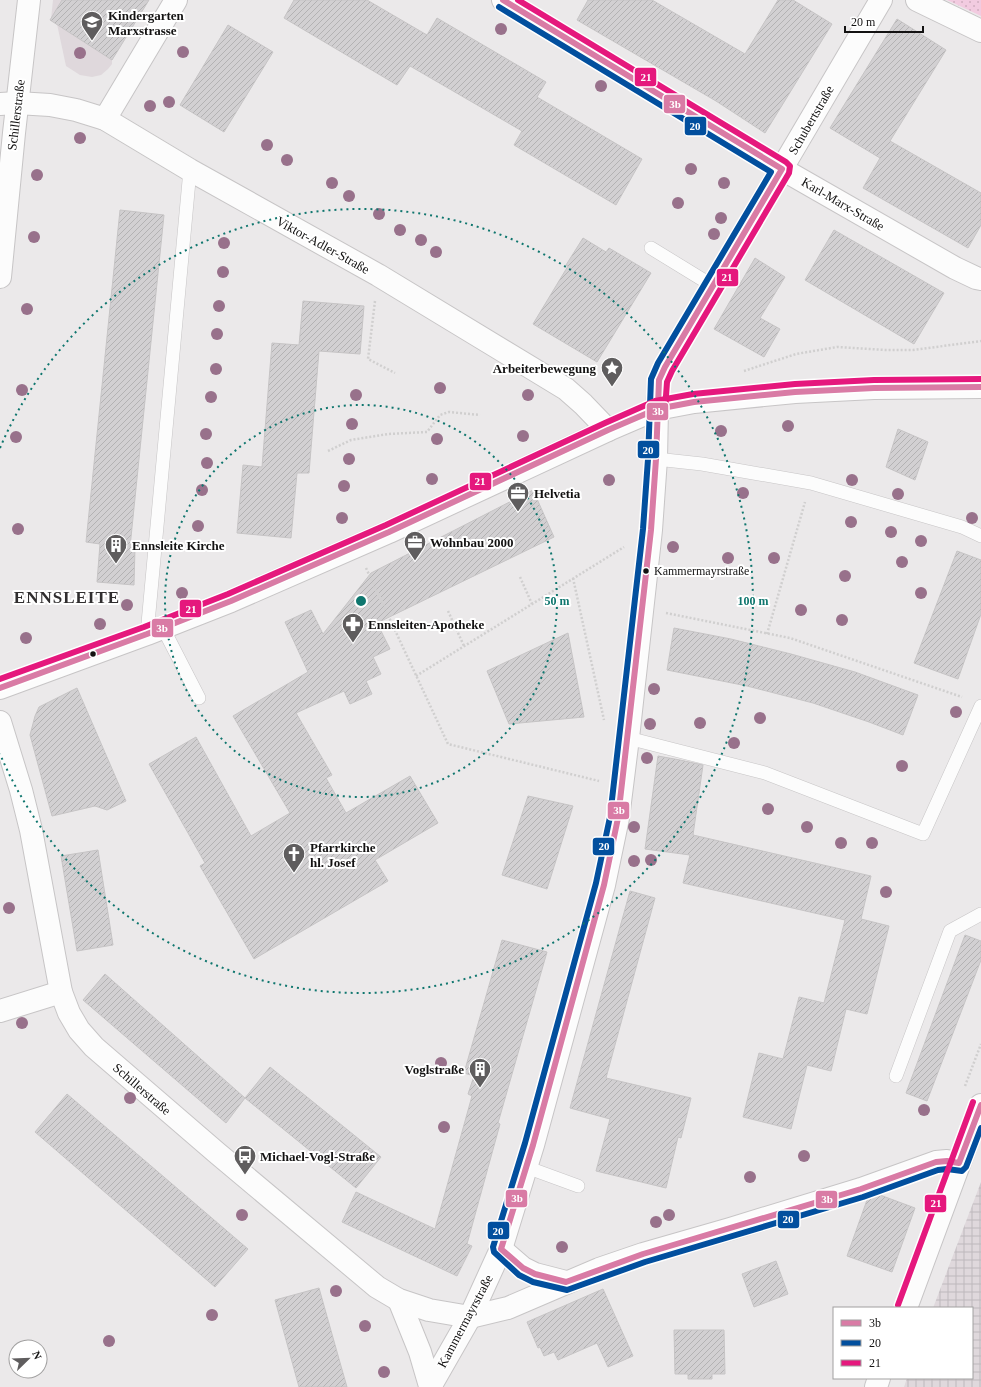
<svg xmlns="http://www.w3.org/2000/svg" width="981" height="1387" font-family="Georgia,serif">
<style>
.built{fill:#dfd8dc}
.industrial{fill:url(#industrial-grid)}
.park{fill:url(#park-dots)}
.building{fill:url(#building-hatch);stroke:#c6c4c5}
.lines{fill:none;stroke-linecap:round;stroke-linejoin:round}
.service-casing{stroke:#c7c5c6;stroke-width:14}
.minor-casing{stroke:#c7c5c6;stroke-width:24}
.tertiary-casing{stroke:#c7c5c6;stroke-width:24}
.path{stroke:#d0cfcf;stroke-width:2.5;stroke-dasharray:2 2;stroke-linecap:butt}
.service{stroke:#fcfcfc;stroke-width:13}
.minor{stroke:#fcfcfc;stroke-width:22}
.tertiary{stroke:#fcfcfc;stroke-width:22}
.bus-1-casing{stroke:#fff;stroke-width:9}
.bus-2-casing{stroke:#fff;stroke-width:9}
.bus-3-casing{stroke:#fff;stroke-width:9}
.bus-1{stroke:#d97ba5;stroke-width:6}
.bus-2{stroke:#024f9e;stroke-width:6}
.bus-3{stroke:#e5187d;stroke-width:6}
.tree{fill:#98718b}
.ring{fill:none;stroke:#0f766e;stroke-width:2;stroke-dasharray:2 4}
.bus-dot{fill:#131212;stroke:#fff;stroke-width:1.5}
.labels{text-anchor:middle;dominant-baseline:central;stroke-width:4;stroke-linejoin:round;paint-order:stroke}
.bus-label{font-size:12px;fill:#131212;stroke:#fff;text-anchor:start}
.poi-label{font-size:13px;font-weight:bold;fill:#131212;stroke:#fff;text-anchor:start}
.street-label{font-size:13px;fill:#131212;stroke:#fff}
.district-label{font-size:17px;font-weight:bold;letter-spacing:1px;fill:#302e2f;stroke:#fff}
.centre{fill:#0f766e;stroke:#fff;stroke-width:2}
.ring-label{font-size:12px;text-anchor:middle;font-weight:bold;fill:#0f766e;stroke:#fff;stroke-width:4;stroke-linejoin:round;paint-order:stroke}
.line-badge{stroke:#fff;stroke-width:1.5}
.badge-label{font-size:11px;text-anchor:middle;font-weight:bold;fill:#fff}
</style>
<defs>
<pattern id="industrial-grid" width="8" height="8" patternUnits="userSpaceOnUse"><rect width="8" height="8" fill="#dfd8dc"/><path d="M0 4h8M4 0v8" fill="none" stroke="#beb8bc"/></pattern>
<pattern id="park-dots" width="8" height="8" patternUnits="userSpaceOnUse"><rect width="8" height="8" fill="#f2cbe0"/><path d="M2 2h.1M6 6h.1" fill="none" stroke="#cfadbf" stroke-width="1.8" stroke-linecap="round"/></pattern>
<pattern id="building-hatch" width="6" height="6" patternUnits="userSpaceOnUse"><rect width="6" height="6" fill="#d2d0d2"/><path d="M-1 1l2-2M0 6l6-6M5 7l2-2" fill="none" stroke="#b3b2b3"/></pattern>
</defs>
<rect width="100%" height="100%" fill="#ebe9ea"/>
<polygon class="built" points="53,0 149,0 112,60 112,64 108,69 101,75 92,77 80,75 66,66 57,24 51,19"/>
<polygon class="industrial" points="981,1182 981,1387 904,1387 907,1378 972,1378 972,1308 933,1308"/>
<polygon class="park" points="947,0 981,0 981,16"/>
<g class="building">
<polygon points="62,0 149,0 112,60 50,20"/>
<polygon points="294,0 367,0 427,35 437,18 546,82 537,97 642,159 616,205 514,145 522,131 410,66 397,85 284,18"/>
<polygon points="588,0 652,0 745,54 778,0 793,0 832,24 765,133 716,101 577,20"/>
<polygon points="897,19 946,50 890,141 981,193 981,225 968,248 863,188 880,158 830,128"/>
<polygon points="228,25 273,52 224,132 180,105"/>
<polygon points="120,210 164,215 130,547 135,548 134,585 97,582 100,544 86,542"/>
<polygon points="834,230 944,293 914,344 805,280"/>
<polygon points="583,238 606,252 609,248 651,273 597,362 533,324 568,266 566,265"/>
<polygon points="755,258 785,277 760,318 780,329 764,357 714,329"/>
<polygon points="303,301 364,306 360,354 319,351 309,473 297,473 291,538 237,533 243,465 262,467 272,343 299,345"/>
<polygon points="898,429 928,442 915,480 886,467"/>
<polygon points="533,490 554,537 377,623 390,649 373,657 381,674 366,681 372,694 350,704 344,691 296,713 332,775 326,778 346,813 410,776 438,823 375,860 388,881 254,959 200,866 205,863 149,764 196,737 251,836 290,813 233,716 308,672 285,622 311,610 323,634 371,573"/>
<polygon points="957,551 981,560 981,614 958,679 914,663"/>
<polygon points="674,628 731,639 791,654 855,672 918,695 903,735 869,722 813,703 747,686 667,670"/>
<polygon points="568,633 584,717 509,724 487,671"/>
<polygon points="77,688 126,801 107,810 95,806 52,816 30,735 35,716 39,707"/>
<polygon points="658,756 680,760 703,765 693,835 871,876 861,919 889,926 867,1014 846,1009 831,1071 807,1065 791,1129 743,1117 759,1053 783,1059 799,997 824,1003 845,920 683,883 690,855 645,849"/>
<polygon points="528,796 573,806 547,889 502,875"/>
<polygon points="98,850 113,945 77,951 61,856"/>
<polygon points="630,891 655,898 606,1078 691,1098 681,1138 678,1137 666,1188 596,1171 610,1119 570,1108"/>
<polygon points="965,935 981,941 981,960 927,1101 906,1093"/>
<polygon points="502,940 547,952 498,1123 500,1124 467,1244 472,1246 457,1276 342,1222 356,1192 435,1229 472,1096 468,1094 474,1076 464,1073"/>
<polygon points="105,974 245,1098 226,1123 83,1000"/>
<polygon points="270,1067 381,1157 356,1188 245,1098"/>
<polygon points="67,1094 248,1249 215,1287 35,1132"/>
<polygon points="880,1195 915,1208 892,1272 847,1256 867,1200"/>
<polygon points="776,1261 788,1294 754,1307 742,1274"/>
<polygon points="319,1288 339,1359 347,1387 299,1387 275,1300"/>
<polygon points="603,1289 633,1356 608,1367 597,1343 558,1360 554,1352 544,1356 540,1347 538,1348 527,1322"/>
<polygon points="674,1330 724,1330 725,1374 712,1374 712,1379 688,1379 688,1374 675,1374"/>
</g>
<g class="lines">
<g class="service-casing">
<g id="service">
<polyline points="651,248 713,286"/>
<polyline points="656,459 702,464 811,483 962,527 981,536"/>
<polyline points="163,628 199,698"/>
<polyline points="147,634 190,170"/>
<polyline points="628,738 765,773 923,834 981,706"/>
<polyline points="896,1076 950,931 981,914"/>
<polyline points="526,1167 578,1186"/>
</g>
</g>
<g class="minor-casing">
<g id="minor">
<polyline points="503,0 782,169 955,268 976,278 981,279"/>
<polyline points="917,0 981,31"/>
<polyline points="0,104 17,103 50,105 76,110 105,119 190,170 378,275 566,389 583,404 608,430"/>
<polyline points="105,119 176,0"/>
<polyline points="0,277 14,133 29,0"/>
<polyline points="0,722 21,790 31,830 61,992 69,1013 79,1030 94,1047 217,1153 377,1287 399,1300 429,1310 470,1317 508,1308 599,1269 643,1254 730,1229 861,1189 936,1162 947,1161 959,1163"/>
<polyline points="0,1011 61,992"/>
<polyline points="501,1249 523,1268 535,1274 566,1282"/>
<polyline points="399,1300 420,1352 430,1386"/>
<polyline points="430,1387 470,1317 501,1249 533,1145 604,885 618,818 628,738 651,530 656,459 657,409 659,380 665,367 881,0"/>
</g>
</g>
<g class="tertiary-casing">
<g id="tertiary">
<polyline points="0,688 147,634 231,601 389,532 608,430 657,409 694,402 795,392 874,388 981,387"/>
<polyline points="906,1308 981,1105"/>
<polyline points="876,1387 879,1378"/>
</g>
</g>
<g class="path">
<polyline points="375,301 368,359 395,373"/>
<polyline points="744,371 796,354 837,347 886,350 913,350 981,341"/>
<polyline points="328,451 351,440 388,434 427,432 440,415 449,412 480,415"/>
<polyline points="366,568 448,744 599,781"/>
<polyline points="520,577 532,604"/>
<polyline points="573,578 604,720"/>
<polyline points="448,611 464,646"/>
<polyline points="666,613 790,638 962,697"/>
<polyline points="767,634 805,502"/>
<polyline points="416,676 624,547"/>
<polyline points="965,1086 981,1044"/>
</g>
<use href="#service" class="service"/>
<use href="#minor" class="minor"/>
<use href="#tertiary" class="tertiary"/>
<g class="bus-1-casing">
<g id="bus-1">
<polyline points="503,0 782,169 665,367 659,380 656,459 651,530 618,818 604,885 533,1145 501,1249 523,1268 535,1274 566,1282 643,1254 861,1189 936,1162 947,1161 959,1163 981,1105"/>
<polyline points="0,688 147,634 231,601 389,532 608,430 657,409 694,402 795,392 874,388 981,387"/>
</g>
</g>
<g class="bus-2-casing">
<polyline id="bus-2" points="499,7 771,172 658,363 651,379 648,459 643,529 610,817 596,883 525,1143 493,1247 494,1252 519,1275 533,1282 567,1290 645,1262 863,1197 938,1170 947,1169 962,1171 966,1167 981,1128"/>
</g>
<g class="bus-3-casing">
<g id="bus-3">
<polyline points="518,0 786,162 790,166 789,173 672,371 667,382 665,410"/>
<polyline points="0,679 144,627 228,594 386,525 605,423 655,401 693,394 795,384 874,380 981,379"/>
<polyline points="898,1305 973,1102"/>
</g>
</g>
<use href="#bus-1" class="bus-1"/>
<use href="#bus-2" class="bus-2"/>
<use href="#bus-3" class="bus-3"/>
</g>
<g class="tree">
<circle cx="501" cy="29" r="6"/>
<circle cx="183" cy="52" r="6"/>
<circle cx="80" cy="53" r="6"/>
<circle cx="601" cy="86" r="6"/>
<circle cx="169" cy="102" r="6"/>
<circle cx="150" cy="106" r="6"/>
<circle cx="80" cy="138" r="6"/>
<circle cx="267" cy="145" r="6"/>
<circle cx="287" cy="160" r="6"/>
<circle cx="691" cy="169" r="6"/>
<circle cx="37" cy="175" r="6"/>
<circle cx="332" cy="183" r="6"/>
<circle cx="724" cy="183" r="6"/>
<circle cx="349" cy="196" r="6"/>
<circle cx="678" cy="203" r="6"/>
<circle cx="379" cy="214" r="6"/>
<circle cx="721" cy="218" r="6"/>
<circle cx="400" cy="230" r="6"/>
<circle cx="714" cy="234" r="6"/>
<circle cx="34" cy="237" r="6"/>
<circle cx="421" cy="240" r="6"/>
<circle cx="224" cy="243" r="6"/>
<circle cx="436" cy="252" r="6"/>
<circle cx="223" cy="272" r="6"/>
<circle cx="219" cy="306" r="6"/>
<circle cx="27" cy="309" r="6"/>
<circle cx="217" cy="334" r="6"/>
<circle cx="216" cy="369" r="6"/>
<circle cx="440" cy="388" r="6"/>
<circle cx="22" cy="390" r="6"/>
<circle cx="356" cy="395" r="6"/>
<circle cx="528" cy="395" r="6"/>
<circle cx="211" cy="397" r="6"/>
<circle cx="352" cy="424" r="6"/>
<circle cx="788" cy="426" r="6"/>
<circle cx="721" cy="431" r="6"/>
<circle cx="206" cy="434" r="6"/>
<circle cx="523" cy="436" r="6"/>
<circle cx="16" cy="437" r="6"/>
<circle cx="437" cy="439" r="6"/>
<circle cx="349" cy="459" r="6"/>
<circle cx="207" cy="463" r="6"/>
<circle cx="432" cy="479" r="6"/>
<circle cx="609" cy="480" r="6"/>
<circle cx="852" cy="480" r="6"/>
<circle cx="344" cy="486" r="6"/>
<circle cx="202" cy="490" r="6"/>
<circle cx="743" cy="493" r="6"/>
<circle cx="898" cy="494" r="6"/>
<circle cx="342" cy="518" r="6"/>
<circle cx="972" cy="518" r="6"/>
<circle cx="851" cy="522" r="6"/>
<circle cx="198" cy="526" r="6"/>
<circle cx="18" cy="529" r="6"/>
<circle cx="891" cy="532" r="6"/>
<circle cx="921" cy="541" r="6"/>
<circle cx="673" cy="547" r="6"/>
<circle cx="728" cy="558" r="6"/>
<circle cx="774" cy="558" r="6"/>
<circle cx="902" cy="562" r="6"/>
<circle cx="845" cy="576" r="6"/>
<circle cx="182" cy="593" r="6"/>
<circle cx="921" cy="593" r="6"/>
<circle cx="127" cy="605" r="6"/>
<circle cx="801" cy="610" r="6"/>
<circle cx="842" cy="620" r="6"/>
<circle cx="100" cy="624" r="6"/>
<circle cx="26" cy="638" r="6"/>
<circle cx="654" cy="689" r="6"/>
<circle cx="956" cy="712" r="6"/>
<circle cx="760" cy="718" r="6"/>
<circle cx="700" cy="723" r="6"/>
<circle cx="650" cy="724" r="6"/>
<circle cx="734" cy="743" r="6"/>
<circle cx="647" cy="758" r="6"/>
<circle cx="902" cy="766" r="6"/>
<circle cx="768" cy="809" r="6"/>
<circle cx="634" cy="827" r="6"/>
<circle cx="807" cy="827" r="6"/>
<circle cx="841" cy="843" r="6"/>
<circle cx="872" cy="843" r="6"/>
<circle cx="651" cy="860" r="6"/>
<circle cx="634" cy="861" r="6"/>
<circle cx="886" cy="892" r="6"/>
<circle cx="9" cy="908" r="6"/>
<circle cx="22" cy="1023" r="6"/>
<circle cx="441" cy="1063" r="6"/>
<circle cx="130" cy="1098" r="6"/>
<circle cx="924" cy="1110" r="6"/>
<circle cx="444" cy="1127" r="6"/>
<circle cx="804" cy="1156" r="6"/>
<circle cx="750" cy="1177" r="6"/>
<circle cx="242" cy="1215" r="6"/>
<circle cx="669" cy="1215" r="6"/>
<circle cx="656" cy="1222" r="6"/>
<circle cx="562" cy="1247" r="6"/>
<circle cx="336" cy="1291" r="6"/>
<circle cx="212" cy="1315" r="6"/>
<circle cx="365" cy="1326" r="6"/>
<circle cx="109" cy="1341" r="6"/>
<circle cx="384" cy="1372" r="6"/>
</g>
<g class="ring">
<circle cx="361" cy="601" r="196"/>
<path d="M0 448A392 392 0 1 1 0 754"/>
</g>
<defs>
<g id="school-pin" transform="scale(1.15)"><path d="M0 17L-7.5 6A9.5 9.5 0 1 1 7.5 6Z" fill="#5f5d5e" stroke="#fff"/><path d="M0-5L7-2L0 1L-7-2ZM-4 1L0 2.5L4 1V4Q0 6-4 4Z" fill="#fff"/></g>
<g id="sight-pin" transform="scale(1.15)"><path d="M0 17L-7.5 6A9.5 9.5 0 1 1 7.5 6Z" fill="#5f5d5e" stroke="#fff"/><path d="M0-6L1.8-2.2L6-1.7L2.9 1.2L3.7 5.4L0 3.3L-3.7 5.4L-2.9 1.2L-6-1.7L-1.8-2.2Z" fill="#fff"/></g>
<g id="office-pin" transform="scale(1.15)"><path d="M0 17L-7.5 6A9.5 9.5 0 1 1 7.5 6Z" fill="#5f5d5e" stroke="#fff"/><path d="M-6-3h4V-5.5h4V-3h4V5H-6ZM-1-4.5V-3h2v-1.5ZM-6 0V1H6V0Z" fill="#fff"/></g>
<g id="building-pin" transform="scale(1.15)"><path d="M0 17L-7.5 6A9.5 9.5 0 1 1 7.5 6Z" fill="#5f5d5e" stroke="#fff"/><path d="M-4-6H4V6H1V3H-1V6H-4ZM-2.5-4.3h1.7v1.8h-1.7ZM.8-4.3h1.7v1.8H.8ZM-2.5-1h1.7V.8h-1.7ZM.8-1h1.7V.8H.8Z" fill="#fff"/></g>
<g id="pharmacy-pin" transform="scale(1.15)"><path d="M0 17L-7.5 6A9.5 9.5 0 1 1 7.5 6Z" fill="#5f5d5e" stroke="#fff"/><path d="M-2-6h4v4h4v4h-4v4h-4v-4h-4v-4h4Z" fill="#fff"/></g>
<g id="church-pin" transform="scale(1.15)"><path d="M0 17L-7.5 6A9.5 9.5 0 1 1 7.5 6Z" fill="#5f5d5e" stroke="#fff"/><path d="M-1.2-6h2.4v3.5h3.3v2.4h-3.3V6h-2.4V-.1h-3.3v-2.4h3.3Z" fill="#fff"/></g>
<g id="bus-pin" transform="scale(1.15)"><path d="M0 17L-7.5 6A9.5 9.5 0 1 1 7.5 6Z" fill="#5f5d5e" stroke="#fff"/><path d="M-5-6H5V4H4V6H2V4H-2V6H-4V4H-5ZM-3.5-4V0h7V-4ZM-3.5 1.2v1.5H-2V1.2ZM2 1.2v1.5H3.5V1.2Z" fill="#fff"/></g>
</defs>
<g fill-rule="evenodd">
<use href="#school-pin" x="92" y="22"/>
<use href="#sight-pin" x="612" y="368"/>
<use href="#office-pin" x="518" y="493"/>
<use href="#office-pin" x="415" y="542"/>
<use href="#building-pin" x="116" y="545"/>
<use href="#pharmacy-pin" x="353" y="624"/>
<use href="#church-pin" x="294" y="854"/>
<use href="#building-pin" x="480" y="1069"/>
<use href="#bus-pin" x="245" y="1156"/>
</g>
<g class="bus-dot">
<circle cx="646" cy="571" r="3.5"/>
<circle cx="93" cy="654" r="3.5"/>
</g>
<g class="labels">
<g class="bus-label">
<text x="654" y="571">Kammermayrstraße</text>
</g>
<g class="poi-label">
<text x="108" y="15">Kindergarten<tspan x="108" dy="15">Marxstrasse</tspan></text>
<text x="596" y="368" text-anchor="end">Arbeiterbewegung</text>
<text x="534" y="493">Helvetia</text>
<text x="430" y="542">Wohnbau 2000</text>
<text x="132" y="545">Ennsleite Kirche</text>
<text x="368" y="624">Ennsleiten-Apotheke</text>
<text x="310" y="847">Pfarrkirche<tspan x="310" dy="15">hl. Josef</tspan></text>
<text x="464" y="1069" text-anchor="end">Voglstraße</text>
<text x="260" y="1156">Michael-Vogl-Straße</text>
</g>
<g class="street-label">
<text transform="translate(16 115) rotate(-83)">Schillerstraße</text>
<text transform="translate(811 120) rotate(-60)">Schubertstraße</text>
<text transform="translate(843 204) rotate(30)">Karl-Marx-Straße</text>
<text transform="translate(323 245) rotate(29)">Viktor-Adler-Straße</text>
<text transform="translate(142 1089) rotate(41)">Schillerstraße</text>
<text transform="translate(465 1321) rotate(-62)">Kammermayrstraße</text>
</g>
<g class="district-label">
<text x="67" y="597">ENNSLEITE</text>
</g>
</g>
<circle cx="361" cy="601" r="6" class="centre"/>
<g class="ring-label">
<text x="557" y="605">50 m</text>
<text x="753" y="605">100 m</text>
</g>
<g class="line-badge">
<rect x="634" y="67" width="23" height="20" rx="4" fill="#e5187d"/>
<rect x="663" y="94" width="23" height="20" rx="4" fill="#d97ba5"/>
<rect x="684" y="116" width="23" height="20" rx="4" fill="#024f9e"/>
<rect x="716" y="268" width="23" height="19" rx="4" fill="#e5187d"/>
<rect x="646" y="402" width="23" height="19" rx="4" fill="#d97ba5"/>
<rect x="637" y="440" width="23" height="19" rx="4" fill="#024f9e"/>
<rect x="469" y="472" width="23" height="19" rx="4" fill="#e5187d"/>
<rect x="179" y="599" width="23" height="19" rx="4" fill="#e5187d"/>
<rect x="151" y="618" width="23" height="20" rx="4" fill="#d97ba5"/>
<rect x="607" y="801" width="23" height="19" rx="4" fill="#d97ba5"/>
<rect x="592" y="837" width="23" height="19" rx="4" fill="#024f9e"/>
<rect x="505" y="1189" width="23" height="19" rx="4" fill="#d97ba5"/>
<rect x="815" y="1190" width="23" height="19" rx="4" fill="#d97ba5"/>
<rect x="924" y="1194" width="23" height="19" rx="4" fill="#e5187d"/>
<rect x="777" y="1210" width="23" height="19" rx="4" fill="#024f9e"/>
<rect x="487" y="1221" width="23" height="19" rx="4" fill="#024f9e"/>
</g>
<g class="badge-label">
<text x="646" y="81">21</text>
<text x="675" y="108">3b</text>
<text x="695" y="130">20</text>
<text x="727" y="281">21</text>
<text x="658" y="415">3b</text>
<text x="648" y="454">20</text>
<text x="480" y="485">21</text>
<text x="191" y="613">21</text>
<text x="162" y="632">3b</text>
<text x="619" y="814">3b</text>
<text x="604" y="850">20</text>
<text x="517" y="1202">3b</text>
<text x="827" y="1203">3b</text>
<text x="936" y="1207">21</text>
<text x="788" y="1223">20</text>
<text x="498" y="1235">20</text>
</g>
<rect x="833" y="1307" width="140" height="72" fill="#ffffff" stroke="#a1a0a0"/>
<rect x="841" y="1320" width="20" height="6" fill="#d97ba5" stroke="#a1a0a0"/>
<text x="869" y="1327" font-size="12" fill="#131212">3b</text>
<rect x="841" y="1340" width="20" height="6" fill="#024f9e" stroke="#a1a0a0"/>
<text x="869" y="1347" font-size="12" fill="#131212">20</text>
<rect x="841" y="1360" width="20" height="6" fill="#e5187d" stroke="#a1a0a0"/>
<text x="869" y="1367" font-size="12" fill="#131212">21</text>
<g transform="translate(28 1359) rotate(67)"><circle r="19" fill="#ffffff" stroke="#a1a0a0"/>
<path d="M0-3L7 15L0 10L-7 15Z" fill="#5f5d5e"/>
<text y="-6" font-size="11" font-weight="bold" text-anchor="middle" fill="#131212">N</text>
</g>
<path d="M845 26v6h78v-6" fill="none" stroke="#131212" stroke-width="2"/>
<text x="851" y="26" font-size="12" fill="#131212" stroke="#ffffff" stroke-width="3" paint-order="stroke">20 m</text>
</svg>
